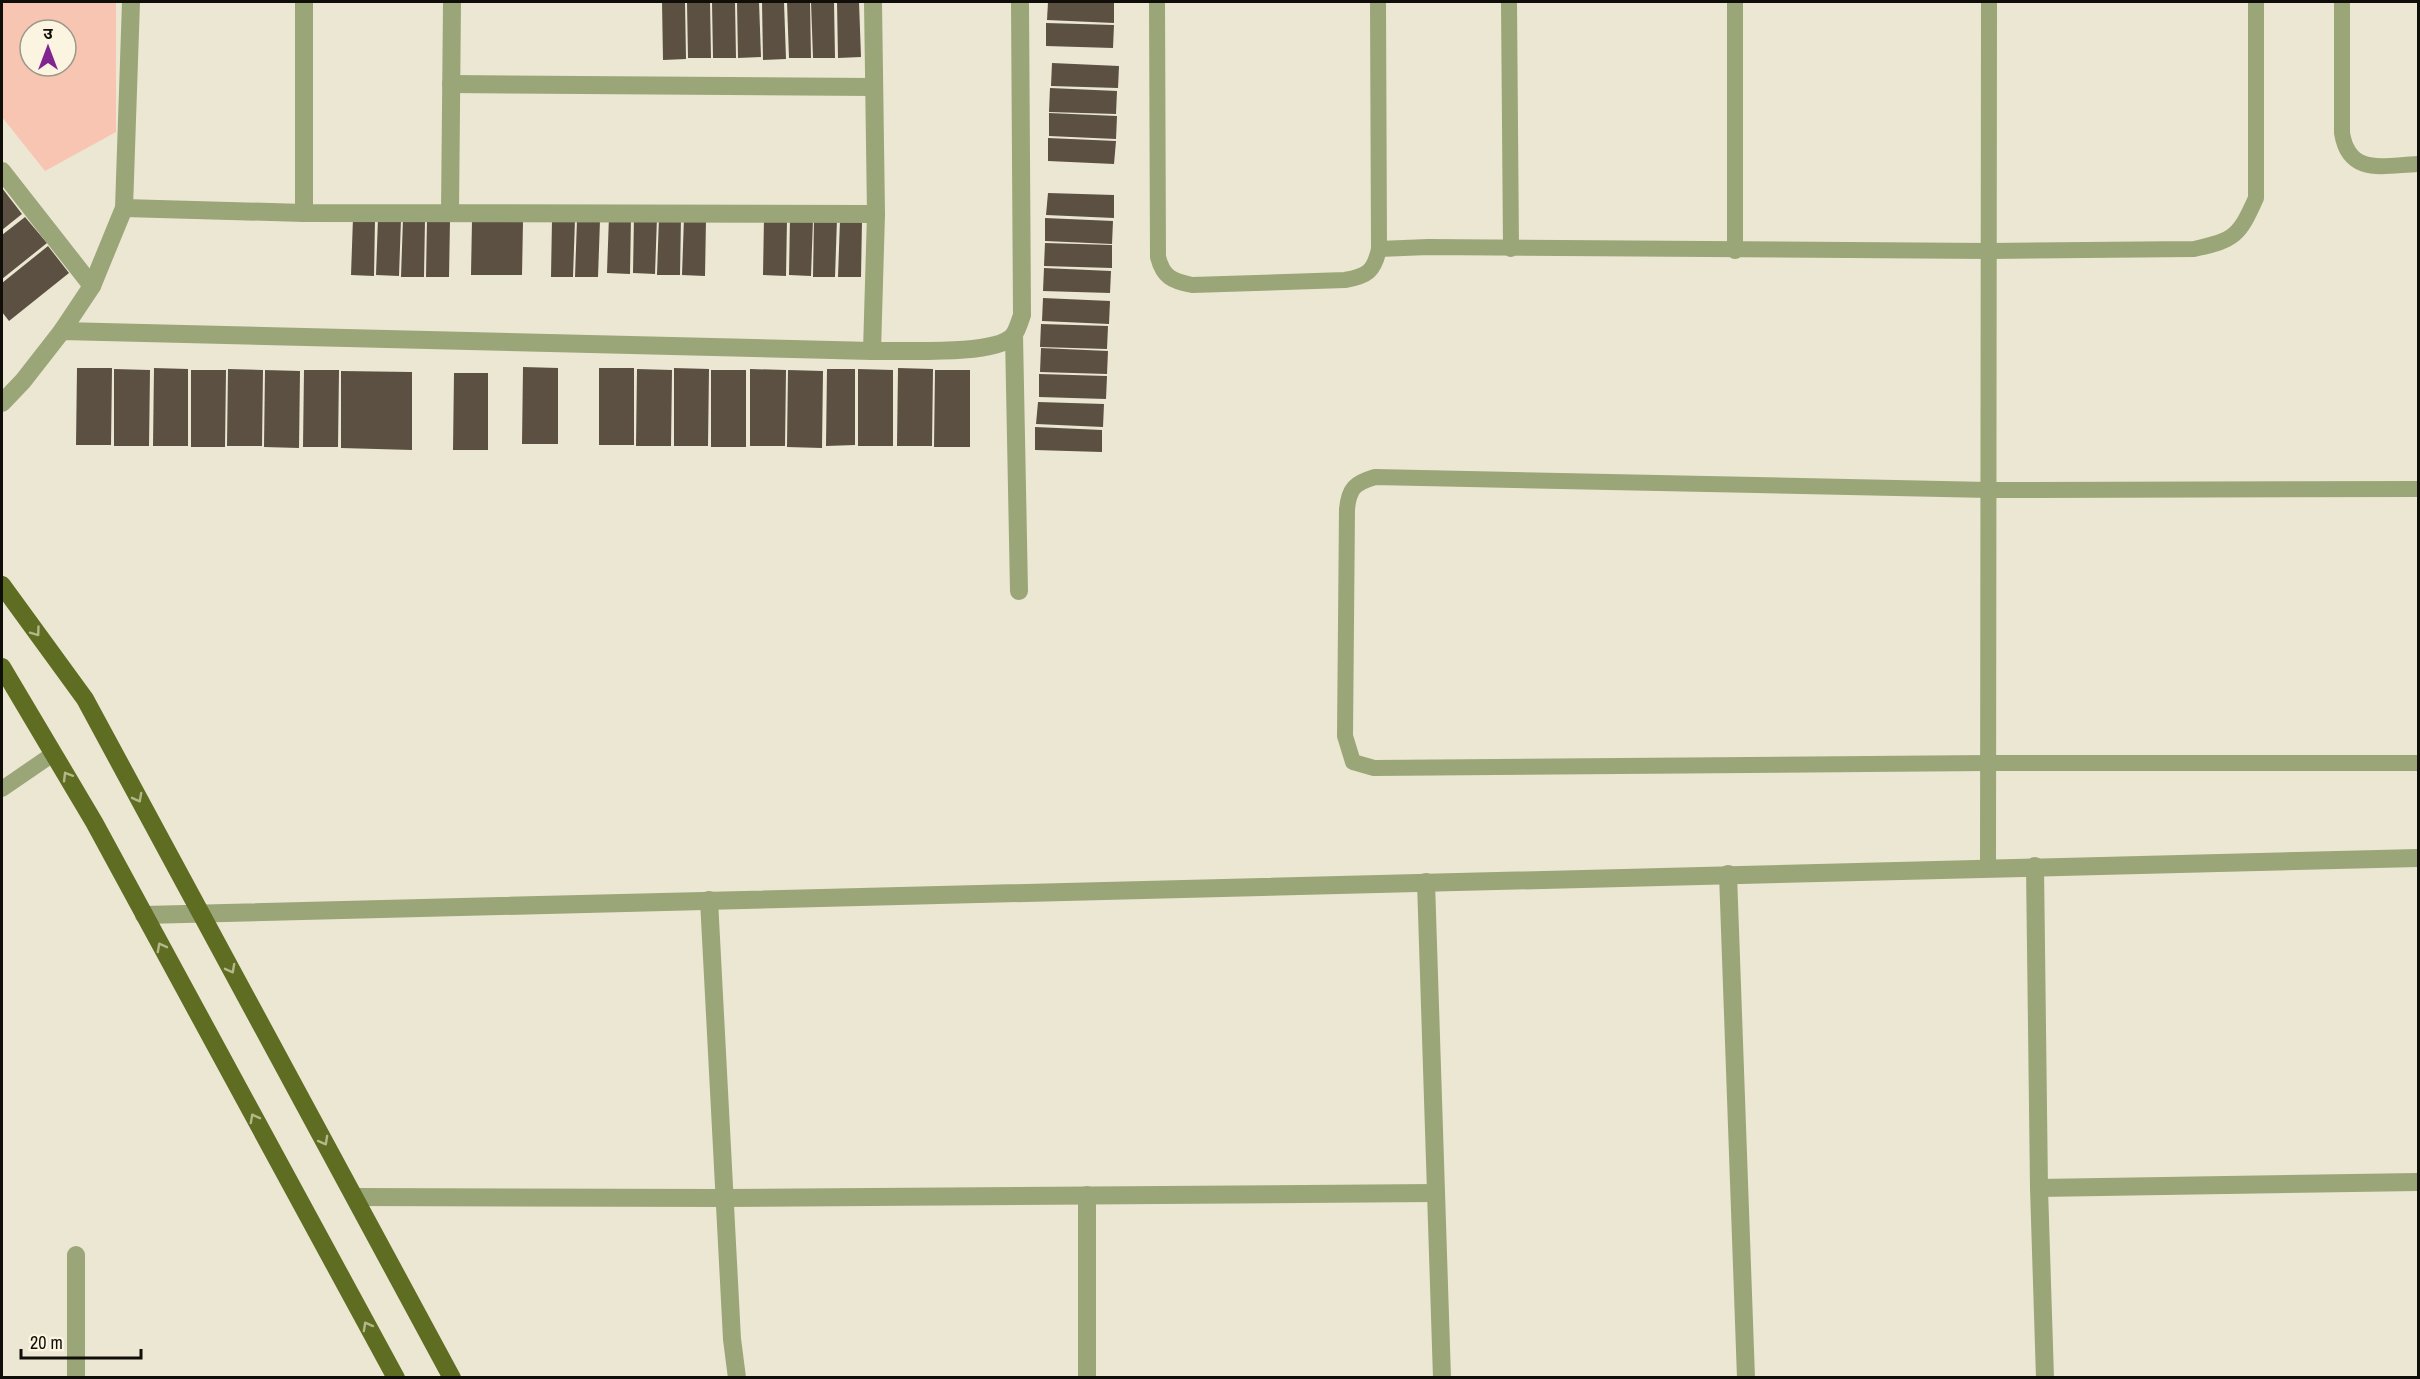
<svg xmlns="http://www.w3.org/2000/svg" width="2420" height="1379" font-family="'Archivo Narrow','Noto Sans Devanagari',sans-serif">
<style>
.green{fill:#f8c5b3;fill-rule:evenodd}
.building{fill:#5c5043}
.lines{fill:none;stroke-linecap:round;stroke-linejoin:round}
.service{stroke:#9aa677;stroke-width:16}
.minor{stroke:#9aa677;stroke-width:18}
.primary{stroke:#5e6d21;stroke-width:18}
.oneway{stroke:#b4b78a}
</style>
<rect width="100%" height="100%" fill="#ece7d3"/>
<path class="green" d="M2 2H116V132L45 171 2 117ZM30 30H66V66H30Z"/>
<g class="building">
<polygon points="662,2 685,2 686,59 663,60"/>
<polygon points="687,2 710,2 711,58 688,58"/>
<polygon points="712,2 735,2 736,58 713,58"/>
<polygon points="737,2 759,2 761,57 738,58"/>
<polygon points="762,2 784,2 786,59 763,60"/>
<polygon points="787,2 810,2 811,58 789,58"/>
<polygon points="811,2 834,2 835,58 813,58"/>
<polygon points="837,2 859,2 861,57 838,58"/>
<polygon points="1048,2 1114,2 1114,23 1047,20"/>
<polygon points="1046,23 1114,25 1113,48 1046,46"/>
<polygon points="1052,63 1119,66 1118,88 1051,86"/>
<polygon points="1050,88 1117,91 1116,114 1049,112"/>
<polygon points="1049,113 1117,116 1116,139 1049,136"/>
<polygon points="1048,138 1116,141 1114,164 1048,161"/>
<polygon points="2,188 22,214 2,230"/>
<polygon points="1048,193 1114,195 1114,218 1046,215"/>
<polygon points="609,216 631,217 630,274 607,273"/>
<polygon points="634,216 657,217 655,274 633,273"/>
<polygon points="25,217 47,243 2,279 2,235"/>
<polygon points="659,217 681,217 680,275 657,275"/>
<polygon points="353,218 375,219 374,276 351,275"/>
<polygon points="378,218 401,219 399,276 376,275"/>
<polygon points="684,218 706,219 705,276 682,275"/>
<polygon points="764,218 787,219 786,276 763,275"/>
<polygon points="790,218 813,219 811,276 789,275"/>
<polygon points="1045,218 1113,221 1112,244 1045,241"/>
<polygon points="403,219 425,219 424,277 401,277"/>
<polygon points="552,219 575,219 573,277 551,277"/>
<polygon points="814,219 837,219 835,277 813,277"/>
<polygon points="427,220 450,220 449,277 426,277"/>
<polygon points="472,220 523,221 522,275 471,275"/>
<polygon points="577,220 600,220 598,277 575,277"/>
<polygon points="840,220 862,220 861,277 838,277"/>
<polygon points="1045,243 1112,245 1112,268 1044,266"/>
<polygon points="48,246 69,273 9,321 2,312 2,283"/>
<polygon points="1044,268 1111,271 1110,293 1043,291"/>
<polygon points="1043,298 1110,301 1109,324 1042,321"/>
<polygon points="1041,324 1108,326 1107,349 1040,347"/>
<polygon points="1041,348 1108,351 1107,374 1040,372"/>
<polygon points="523,367 558,368 558,444 522,444"/>
<polygon points="77,368 112,368 111,445 76,445"/>
<polygon points="154,368 188,369 188,446 153,446"/>
<rect x="599" y="368" width="35" height="77"/>
<polygon points="674,368 709,369 708,446 674,446"/>
<polygon points="898,368 933,369 932,446 897,446"/>
<polygon points="114,369 150,370 149,446 114,446"/>
<polygon points="228,369 263,370 262,446 227,446"/>
<polygon points="637,369 672,370 671,446 636,446"/>
<polygon points="750,369 786,370 785,446 750,446"/>
<polygon points="827,369 855,369 855,445 826,446"/>
<polygon points="858,369 893,370 893,446 858,446"/>
<polygon points="191,370 226,370 225,447 191,447"/>
<polygon points="265,370 300,371 299,448 264,447"/>
<polygon points="304,370 339,370 338,447 303,447"/>
<rect x="711" y="370" width="35" height="77"/>
<polygon points="788,370 823,371 822,448 787,447"/>
<polygon points="935,370 970,370 970,447 934,447"/>
<polygon points="341,371 412,372 412,450 341,448"/>
<polygon points="454,373 488,373 488,450 453,450"/>
<polygon points="1039,374 1107,376 1106,399 1039,397"/>
<polygon points="1038,402 1104,404 1103,427 1036,424"/>
<polygon points="1035,427 1102,430 1102,452 1035,450"/>
</g>
<g class="lines">
<g class="service">
<path d="M1157 2 1158 257C1163 277 1172 281 1192 285L1345 280C1368 276 1374 271 1379 249L1378 2"/>
<polyline points="1509,2 1511,249"/>
<polyline points="1735,2 1735,251"/>
<path d="M2342 2V133C2349 177 2385 165 2418 164"/>
<path d="M1379 249 1428 247 1989 251 2194 249C2235 240 2239 236 2256 198V2"/>
<path d="M2418 489 1989 490 1375 477C1355 483 1349 488 1347 509L1345 736 1353 762 1374 768 1988 763H2418"/>
<polyline points="2,789 53,754"/>
<polyline points="1988,868 1989,2"/>
</g>
<g class="minor">
<polyline points="304,2 304,213"/>
<polyline points="451,84 874,87"/>
<polyline points="2,171 92,286"/>
<polyline points="124,208 304,213 876,214"/>
<polyline points="450,213 452,2"/>
<polyline points="62,331 92,286 124,208 131,2"/>
<polyline points="1014,335 1019,591"/>
<polyline points="872,351 876,214 873,2"/>
<path d="M2 403 23 381 62 331 872 351C901 350 995 356 1013 336 1017 331 1020 321 1022 315L1020 2"/>
<polyline points="2035,866 2039,1188 2045,1378"/>
<polyline points="1728,874 1746,1378"/>
<polyline points="1426,882 1442,1378"/>
<polyline points="709,900 732,1339 737,1378"/>
<polyline points="144,915 2418,858"/>
<polyline points="2039,1188 2418,1182"/>
<polyline points="1087,1195 1087,1378"/>
<polyline points="355,1197 726,1198 1436,1193"/>
<polyline points="76,1378 76,1255"/>
</g>
<g class="primary">
<polyline points="2,585 85,699 452,1378"/>
<polyline points="2,667 94,822 396,1378"/>
</g>
</g>
<defs><path id="oneway-chevron" d="M-2-3.5L2.5 0L-2 3.5" fill="none" stroke-width="1.6" stroke-linecap="round" stroke-linejoin="round" transform="scale(1.5)"/></defs>
<g class="oneway">
<use href="#oneway-chevron" transform="translate(36 632) rotate(54)"/>
<use href="#oneway-chevron" transform="translate(67 776) rotate(-121)"/>
<use href="#oneway-chevron" transform="translate(138 798) rotate(62)"/>
<use href="#oneway-chevron" transform="translate(161 947) rotate(-118)"/>
<use href="#oneway-chevron" transform="translate(231 969) rotate(62)"/>
<use href="#oneway-chevron" transform="translate(254 1118) rotate(-118)"/>
<use href="#oneway-chevron" transform="translate(324 1141) rotate(61)"/>
<use href="#oneway-chevron" transform="translate(367 1326) rotate(-119)"/>
</g>
<rect width="2420" height="1379" fill="none" stroke="#100e08" stroke-width="6"/>
<g transform="translate(48 48)"><circle r="28" fill="#faf4e0" stroke="#9c988a" stroke-width="1.5"/>
<path d="M0-4.5L10 22L0 15L-10 22Z" fill="#812591"/>
<text y="-9" font-size="16" font-weight="bold" text-anchor="middle" fill="#100e08">उ</text>
</g>
<path d="M21 1349v9h120v-9" fill="none" stroke="#100e08" stroke-width="3"/>
<text x="30" y="1349" font-size="18" fill="#100e08" stroke="#faf4e0" stroke-width="4.5" paint-order="stroke">20 m</text>
</svg>
